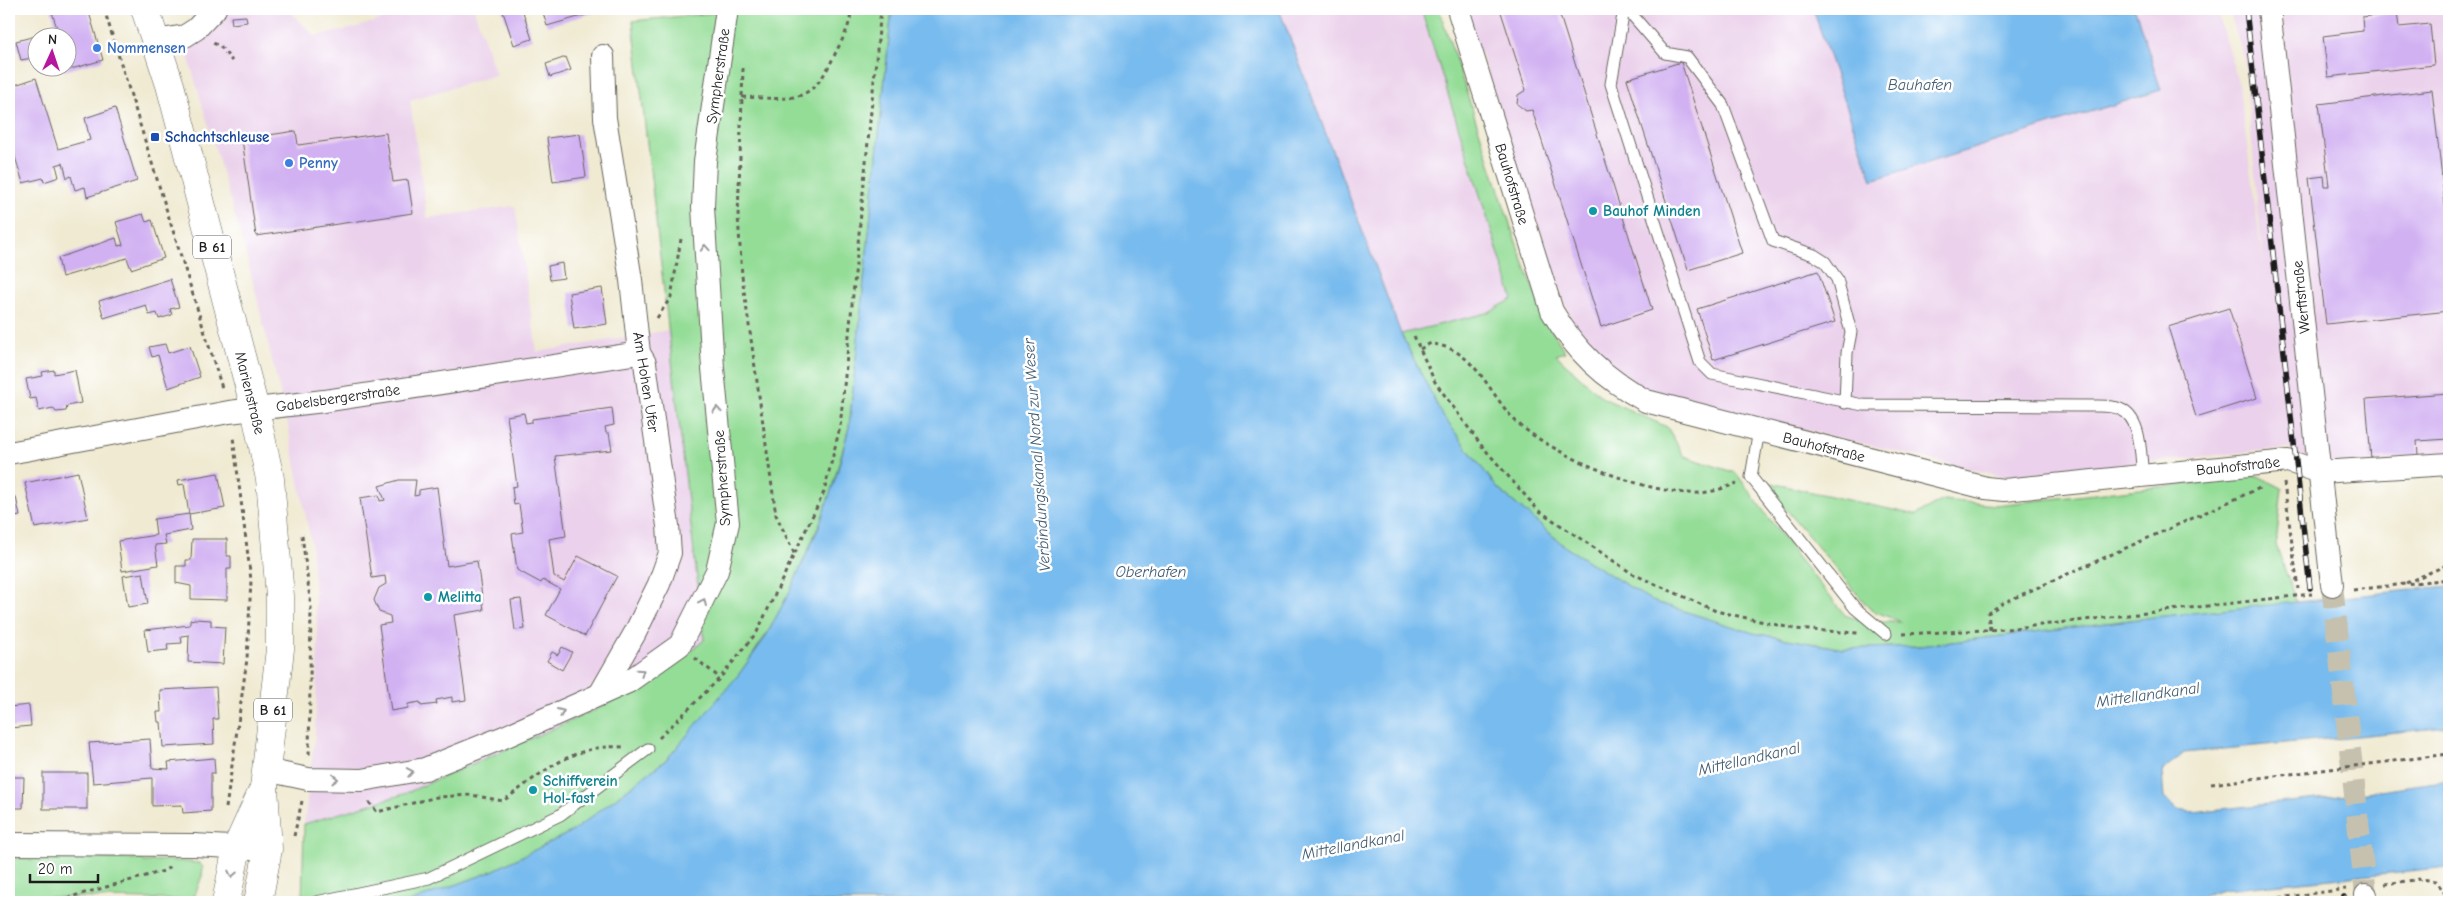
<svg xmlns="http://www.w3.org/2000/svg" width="2458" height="911" font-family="'Comic Neue',sans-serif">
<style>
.built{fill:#ebd1eb}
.green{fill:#94dd97;stroke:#587c5a}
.water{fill:#78bbee;stroke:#4a6c85}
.building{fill:#d1b1f2}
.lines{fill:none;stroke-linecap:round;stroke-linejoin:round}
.street-tunnel{stroke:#c6c1ae;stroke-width:22;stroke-dasharray:22 11;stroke-linecap:butt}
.lane-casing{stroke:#66645c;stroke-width:13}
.street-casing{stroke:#66645c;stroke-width:24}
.primary-casing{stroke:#66645c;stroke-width:29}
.path{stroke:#66645c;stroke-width:3;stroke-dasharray:4 4;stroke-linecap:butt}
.lane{stroke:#fff;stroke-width:11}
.street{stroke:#fff;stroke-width:22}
.primary{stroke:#fff;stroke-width:28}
.rail-casing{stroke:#1c1c1c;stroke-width:5.5}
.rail{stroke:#fff;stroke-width:4;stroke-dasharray:11;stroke-linecap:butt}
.oneway{stroke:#999}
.shop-dot{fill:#3f7fe0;stroke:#fff;stroke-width:2}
.transit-dot{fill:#1a4fb4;stroke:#fff;stroke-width:2}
.culture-dot{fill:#0f9aa8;stroke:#fff;stroke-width:2}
.labels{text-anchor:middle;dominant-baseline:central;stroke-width:5;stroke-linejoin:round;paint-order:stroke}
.shield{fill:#fff;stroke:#606060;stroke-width:1}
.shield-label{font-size:14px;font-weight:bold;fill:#1c1c1c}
.shop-label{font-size:15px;font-weight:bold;fill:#366cbe;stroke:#fff;text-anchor:start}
.street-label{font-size:15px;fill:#1c1c1c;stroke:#fff}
.transit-label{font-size:15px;font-weight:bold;fill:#164399;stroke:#fff;text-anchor:start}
.culture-label{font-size:15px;font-weight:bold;fill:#0d838f;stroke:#fff;text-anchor:start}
.water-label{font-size:16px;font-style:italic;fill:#415c70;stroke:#fff}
</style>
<rect width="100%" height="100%" fill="#fff"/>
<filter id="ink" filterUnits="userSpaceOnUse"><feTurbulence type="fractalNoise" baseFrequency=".02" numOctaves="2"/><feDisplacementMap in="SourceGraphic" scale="10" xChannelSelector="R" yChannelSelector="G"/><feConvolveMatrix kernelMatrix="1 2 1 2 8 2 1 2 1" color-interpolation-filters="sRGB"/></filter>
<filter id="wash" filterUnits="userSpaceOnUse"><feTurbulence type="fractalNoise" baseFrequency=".0096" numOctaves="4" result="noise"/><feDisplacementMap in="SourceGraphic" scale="20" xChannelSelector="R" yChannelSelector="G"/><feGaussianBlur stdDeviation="1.12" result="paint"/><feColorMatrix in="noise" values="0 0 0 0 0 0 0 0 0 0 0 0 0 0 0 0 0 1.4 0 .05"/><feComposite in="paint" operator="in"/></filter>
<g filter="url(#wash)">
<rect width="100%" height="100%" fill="#f0ead2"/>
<g class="built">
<polygon points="226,9 287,9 315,36 350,29 417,9 474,9 496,75 410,100 427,218 515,206 537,352 670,330 704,640 676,664 648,683 595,710 404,794 304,824 315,735 318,641 311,542 287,421 245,250 185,46"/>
<polygon points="1279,9 1421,9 1513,299 1487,313 1401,334"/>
<polygon points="1466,9 1813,9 1872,179 2160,90 2135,9 2216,9 2239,85 2264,272 2244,59 2229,9 2449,9 2449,458 2326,466 2287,448 2005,477 1649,393 1601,362 1577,330 1564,302"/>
</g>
<g class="green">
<polygon points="715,9 892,9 849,427 826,509 790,591 768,632 738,676 667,759 573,831 488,873 409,902 302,902 304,824 404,794 595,710 648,683 676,664 704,640 633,21 714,13"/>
<polygon points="1421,9 1439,9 1516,242 1544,317 1565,352 1556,355 1603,398 1667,427 1684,456 1736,473 1798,558 1845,615 1864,622 1901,622 1871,610 1762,481 1916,515 1943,500 1996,505 2258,476 2282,488 2276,545 2297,603 2155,617 1920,646 1844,649 1753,633 1652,601 1567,548 1498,489 1442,415 1401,334 1487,313 1513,299"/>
<polygon points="9,858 142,859 144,862 166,860 199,863 203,867 202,876 193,900 9,896"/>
</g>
<g class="water">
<polygon points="892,9 1279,9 1401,334 1442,415 1498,489 1567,548 1652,601 1753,633 1844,649 1920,646 2155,617 2449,586 2449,727 2184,753 2162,772 2164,798 2177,810 2192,812 2318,799 2449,780 2449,867 2223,890 2201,897 2191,902 409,902 488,873 573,831 667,759 739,674 765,638 790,591 818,529 837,473 849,427"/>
<polygon points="1813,9 2135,9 2161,90 1872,180"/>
</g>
<g id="blocks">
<g class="building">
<polygon points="51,9 88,9 103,60 64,71 63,68 68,68 68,38 60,38"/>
<polygon points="502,9 522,9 532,39 514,45"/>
<polygon points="542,9 599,9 599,11 547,26"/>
<polygon points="1500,9 1558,9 1652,310 1601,327 1532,110 1526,111 1517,104 1518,95 1526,90"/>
<polygon points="2397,13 2399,27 2430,24 2434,65 2328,77 2323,36 2363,31 2362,17"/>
<polygon points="246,16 247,22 232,24 231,17"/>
<polygon points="36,36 38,57 21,60 16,41"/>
<polygon points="566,57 571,70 550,77 546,64"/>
<polygon points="1681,62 1742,253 1688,270 1627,79"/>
<polygon points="36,78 58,149 90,140 85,118 115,108 137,181 87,197 85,187 75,190 71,176 67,178 63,163 56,165 59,177 44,182 43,178 23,183 9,137 9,92 16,89 15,85"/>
<polygon points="2432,90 2449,240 2449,311 2326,324 2309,178 2324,176 2325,186 2329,186 2319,104"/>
<polygon points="296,131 298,145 386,133 393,182 408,180 413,213 256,236 242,139"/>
<polygon points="580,134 586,177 553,182 547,138"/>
<polygon points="143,214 146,222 152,220 164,258 131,269 127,258 62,277 58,258 116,238 118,246 123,245 116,222"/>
<polygon points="562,263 564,278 550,280 548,266"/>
<polygon points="1818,271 1835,322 1713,360 1697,309"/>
<polygon points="170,279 179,307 170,309 172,315 159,319 157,313 149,315 146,305 104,318 99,301"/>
<polygon points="602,288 607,324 574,329 569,293"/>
<polygon points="2229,308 2257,398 2196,417 2168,327"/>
<polygon points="165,344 168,353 190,346 200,377 168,388 158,355 152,357 149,347"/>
<polygon points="54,370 54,374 75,370 81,403 67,406 66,411 56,412 53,408 39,411 36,398 30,399 26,379 43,376 42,372"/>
<polygon points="2449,393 2449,439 2417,441 2418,455 2371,459 2366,399"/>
<polygon points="612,408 614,425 605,427 606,433 609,433 612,450 555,456 566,536 549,539 554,576 564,582 578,556 617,576 585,636 546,615 560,589 543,580 541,583 517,570 512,534 523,532 519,504 514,505 512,487 517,486 507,416 524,413 526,423 532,422 532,419"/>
<polygon points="78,472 88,518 35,528 25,483"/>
<polygon points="218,473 225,508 189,514 184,484 179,485 178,480"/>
<polygon points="399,480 416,480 414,496 419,495 419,490 437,487 447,566 477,561 484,610 454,615 466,700 452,702 452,697 436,700 437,704 421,706 420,702 408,704 408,708 391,711 379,625 391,623 390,616 379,612 374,600 379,588 386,584 385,576 372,578 360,498 379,495 380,501 385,500 379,486"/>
<polygon points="16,497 20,516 9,518 9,499"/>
<polygon points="189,514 191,530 164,535 166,544 155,545 158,565 122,571 118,541 156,535 154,519"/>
<polygon points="192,539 227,539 227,556 231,556 231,569 227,569 227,600 191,599 191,586 176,583 176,566 186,566 186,560 191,560"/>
<polygon points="143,573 148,604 128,607 123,576"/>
<polygon points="521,599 525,629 515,630 511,600"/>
<polygon points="195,619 211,620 211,626 225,627 223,664 188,662 189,635 181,636 182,643 167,644 168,650 148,652 145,630 190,625 190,620"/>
<polygon points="562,647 572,652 562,670 547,661 552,652 558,655"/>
<polygon points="216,687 218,719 213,719 214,744 163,747 161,722 158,722 157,712 161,712 160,690"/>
<polygon points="29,705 31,726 9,728 9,707"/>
<polygon points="150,739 152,768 169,769 168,762 214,758 215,773 211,773 211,811 183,813 182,805 152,806 152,778 93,783 89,743"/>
<rect x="43" y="773" width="44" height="36"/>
<polygon points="13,777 24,777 23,808 9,808 9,779"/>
</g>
</g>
</g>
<g filter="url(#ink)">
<use href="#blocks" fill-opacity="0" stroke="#66645c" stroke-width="1"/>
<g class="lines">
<polyline class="street-tunnel" points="2332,585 2366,895"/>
<g class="lane-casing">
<g id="lane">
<path d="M1624 9 1611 84 1700 362 1712 374 1863 405 2090 406C2099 406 2112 405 2120 409 2143 419 2140 456 2143 476"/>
<polyline points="1627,9 1665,53 1687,57 1723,105 1773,241 1814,255 1825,262 1837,279 1851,332 1847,353 1845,403"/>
<polyline points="1759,430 1751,477 1855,608 1886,634"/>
<polyline points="316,902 429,878 560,815 648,749"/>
</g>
</g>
<g class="street-casing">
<g id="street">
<path d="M1458 9 1552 311C1576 352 1604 378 1646 401L1986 488 2004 490 2288 461 2320 472 2449 464"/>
<polyline points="2269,9 2332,585"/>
<polyline points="156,41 185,36 196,29 215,9"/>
<polyline points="9,453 229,412 324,401 639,353"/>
<polyline points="600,694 635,633 659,584 670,553 668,526 645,363 639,353 631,280 605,118 603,56"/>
<polyline points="266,770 308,779 362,780 425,769 502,738 628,682 680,645 717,571 728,523 713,368 703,207 705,161 727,9"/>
<polyline points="9,844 194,845 268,849"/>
<polyline points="2366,895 2366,902"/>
</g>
</g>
<g class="primary-casing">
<g id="primary">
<polyline points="145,9 170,85 255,409 270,479 280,596 280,649 264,788 268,849 258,902"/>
<polyline points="226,902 237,847 263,790"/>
</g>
</g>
<g class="path">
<polyline points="104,9 222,388"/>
<polyline points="213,43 220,46 232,61"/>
<polyline points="743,68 738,216 742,276 776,515 795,555"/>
<path d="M742 97C796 99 811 106 836 52 843 38 851 25 851 9"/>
<polyline points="657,318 671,297 681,239"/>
<polyline points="1414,336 1435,382 1481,445 1538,510 1633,574 1716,611 1795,629 1859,633"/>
<path d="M1420 349 1431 343C1438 345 1447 347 1453 350 1483 366 1496 405 1521 426 1560 458 1650 496 1700 493 1713 492 1725 488 1737 483"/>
<polyline points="2284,483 2298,589"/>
<polyline points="302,535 311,607 309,758"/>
<polyline points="2406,583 2449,564"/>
<polyline points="2353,590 2449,579"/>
<polyline points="1990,630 1988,613 2003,603 2262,487"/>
<polyline points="1903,634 2006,629 2312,594"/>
<polyline points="695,658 720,678"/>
<polyline points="659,738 720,678 757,632 824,492 840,427 881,9"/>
<polyline points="2211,784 2449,754"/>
<path d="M369 802 377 812 437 797 472 795 503 801C541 774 573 743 623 747"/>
<polyline points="226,808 247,659 251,580 233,437"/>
<polyline points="294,836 302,801"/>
<polyline points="2385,884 2421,879 2436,881 2449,899"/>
<polyline points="2332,898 2333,902"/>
<polyline points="60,902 63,899 164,871 170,867"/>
<polyline points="2248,902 2346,889"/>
</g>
<use href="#lane" class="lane"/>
<use href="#street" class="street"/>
<use href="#primary" class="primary"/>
<g class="rail-casing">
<g id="rail">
<polyline points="2246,9 2310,588"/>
<polyline points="2344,897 2345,902"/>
</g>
</g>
<use href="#rail" class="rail"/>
</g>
<defs><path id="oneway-chevron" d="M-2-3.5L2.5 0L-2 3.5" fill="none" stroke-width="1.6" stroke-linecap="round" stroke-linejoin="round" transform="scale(1.25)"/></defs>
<g class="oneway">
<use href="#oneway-chevron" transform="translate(705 248) rotate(-94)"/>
<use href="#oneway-chevron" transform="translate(717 410) rotate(-95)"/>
<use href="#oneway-chevron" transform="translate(703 602) rotate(-65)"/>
<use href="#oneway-chevron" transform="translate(641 672) rotate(-35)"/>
<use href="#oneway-chevron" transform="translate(561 712) rotate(-24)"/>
<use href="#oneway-chevron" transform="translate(410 772) rotate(-10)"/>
<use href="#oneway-chevron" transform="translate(335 779) rotate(1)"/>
<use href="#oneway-chevron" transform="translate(232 874) rotate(102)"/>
</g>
</g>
<g class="shop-dot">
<circle cx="97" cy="48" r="5"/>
<circle cx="289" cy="163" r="5"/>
</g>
<rect class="transit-dot" x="150" y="132" width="10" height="10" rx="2.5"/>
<g class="culture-dot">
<circle cx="1593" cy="211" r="5"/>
<circle cx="428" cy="597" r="5"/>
<circle cx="533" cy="790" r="5"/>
</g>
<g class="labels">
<g class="shield">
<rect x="193" y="235.5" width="38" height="23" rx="4"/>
<rect x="254" y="698.5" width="38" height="23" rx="4"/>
</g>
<g class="shield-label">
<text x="212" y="247">B 61</text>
<text x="273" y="710">B 61</text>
</g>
<g class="shop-label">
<text x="107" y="48">Nommensen</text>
<text x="299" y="163">Penny</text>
</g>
<g class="street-label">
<text transform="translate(718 76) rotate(-82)">Sympherstraße</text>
<text transform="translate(1512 184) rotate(73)">Bauhofstraße</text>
<text transform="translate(2301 297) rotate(-96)">Werftstraße</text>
<text transform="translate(646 382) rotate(81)">Am Hohen Ufer</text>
<text transform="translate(250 393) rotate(76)">Marienstraße</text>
<text transform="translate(338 398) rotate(-8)">Gabelsbergerstraße</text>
<text transform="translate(1824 447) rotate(14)">Bauhofstraße</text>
<text transform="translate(2238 466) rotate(-6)">Bauhofstraße</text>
<text transform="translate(722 478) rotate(-94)">Sympherstraße</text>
</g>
<g class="transit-label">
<text x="165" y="137">Schachtschleuse</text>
</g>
<g class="culture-label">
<text x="1603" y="211">Bauhof Minden</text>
<text x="438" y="597">Melitta</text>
<text x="543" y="781">Schiffverein<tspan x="543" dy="17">Hol-fast</tspan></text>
</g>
<g class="water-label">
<text x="1920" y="85">Bauhafen</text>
<text transform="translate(1037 455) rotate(-94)">Verbindungskanal Nord zur Weser</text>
<text x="1151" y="572">Oberhafen</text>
<text transform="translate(2148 695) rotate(-8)">Mittellandkanal</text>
<text transform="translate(1749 759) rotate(-13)">Mittellandkanal</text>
<text transform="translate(1353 845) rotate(-11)">Mittellandkanal</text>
</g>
</g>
<rect width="2458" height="911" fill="none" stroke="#fff" stroke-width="30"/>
<g transform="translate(52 52) rotate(3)"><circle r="24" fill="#ffffff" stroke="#a4a4a4"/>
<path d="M0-4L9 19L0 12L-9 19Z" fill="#b5179e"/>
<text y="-8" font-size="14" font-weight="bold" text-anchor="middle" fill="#1c1c1c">N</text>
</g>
<path d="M30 874v8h68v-8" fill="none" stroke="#1c1c1c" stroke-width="2.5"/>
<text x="38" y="874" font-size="15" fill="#1c1c1c" stroke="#ffffff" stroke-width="4" paint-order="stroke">20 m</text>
</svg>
